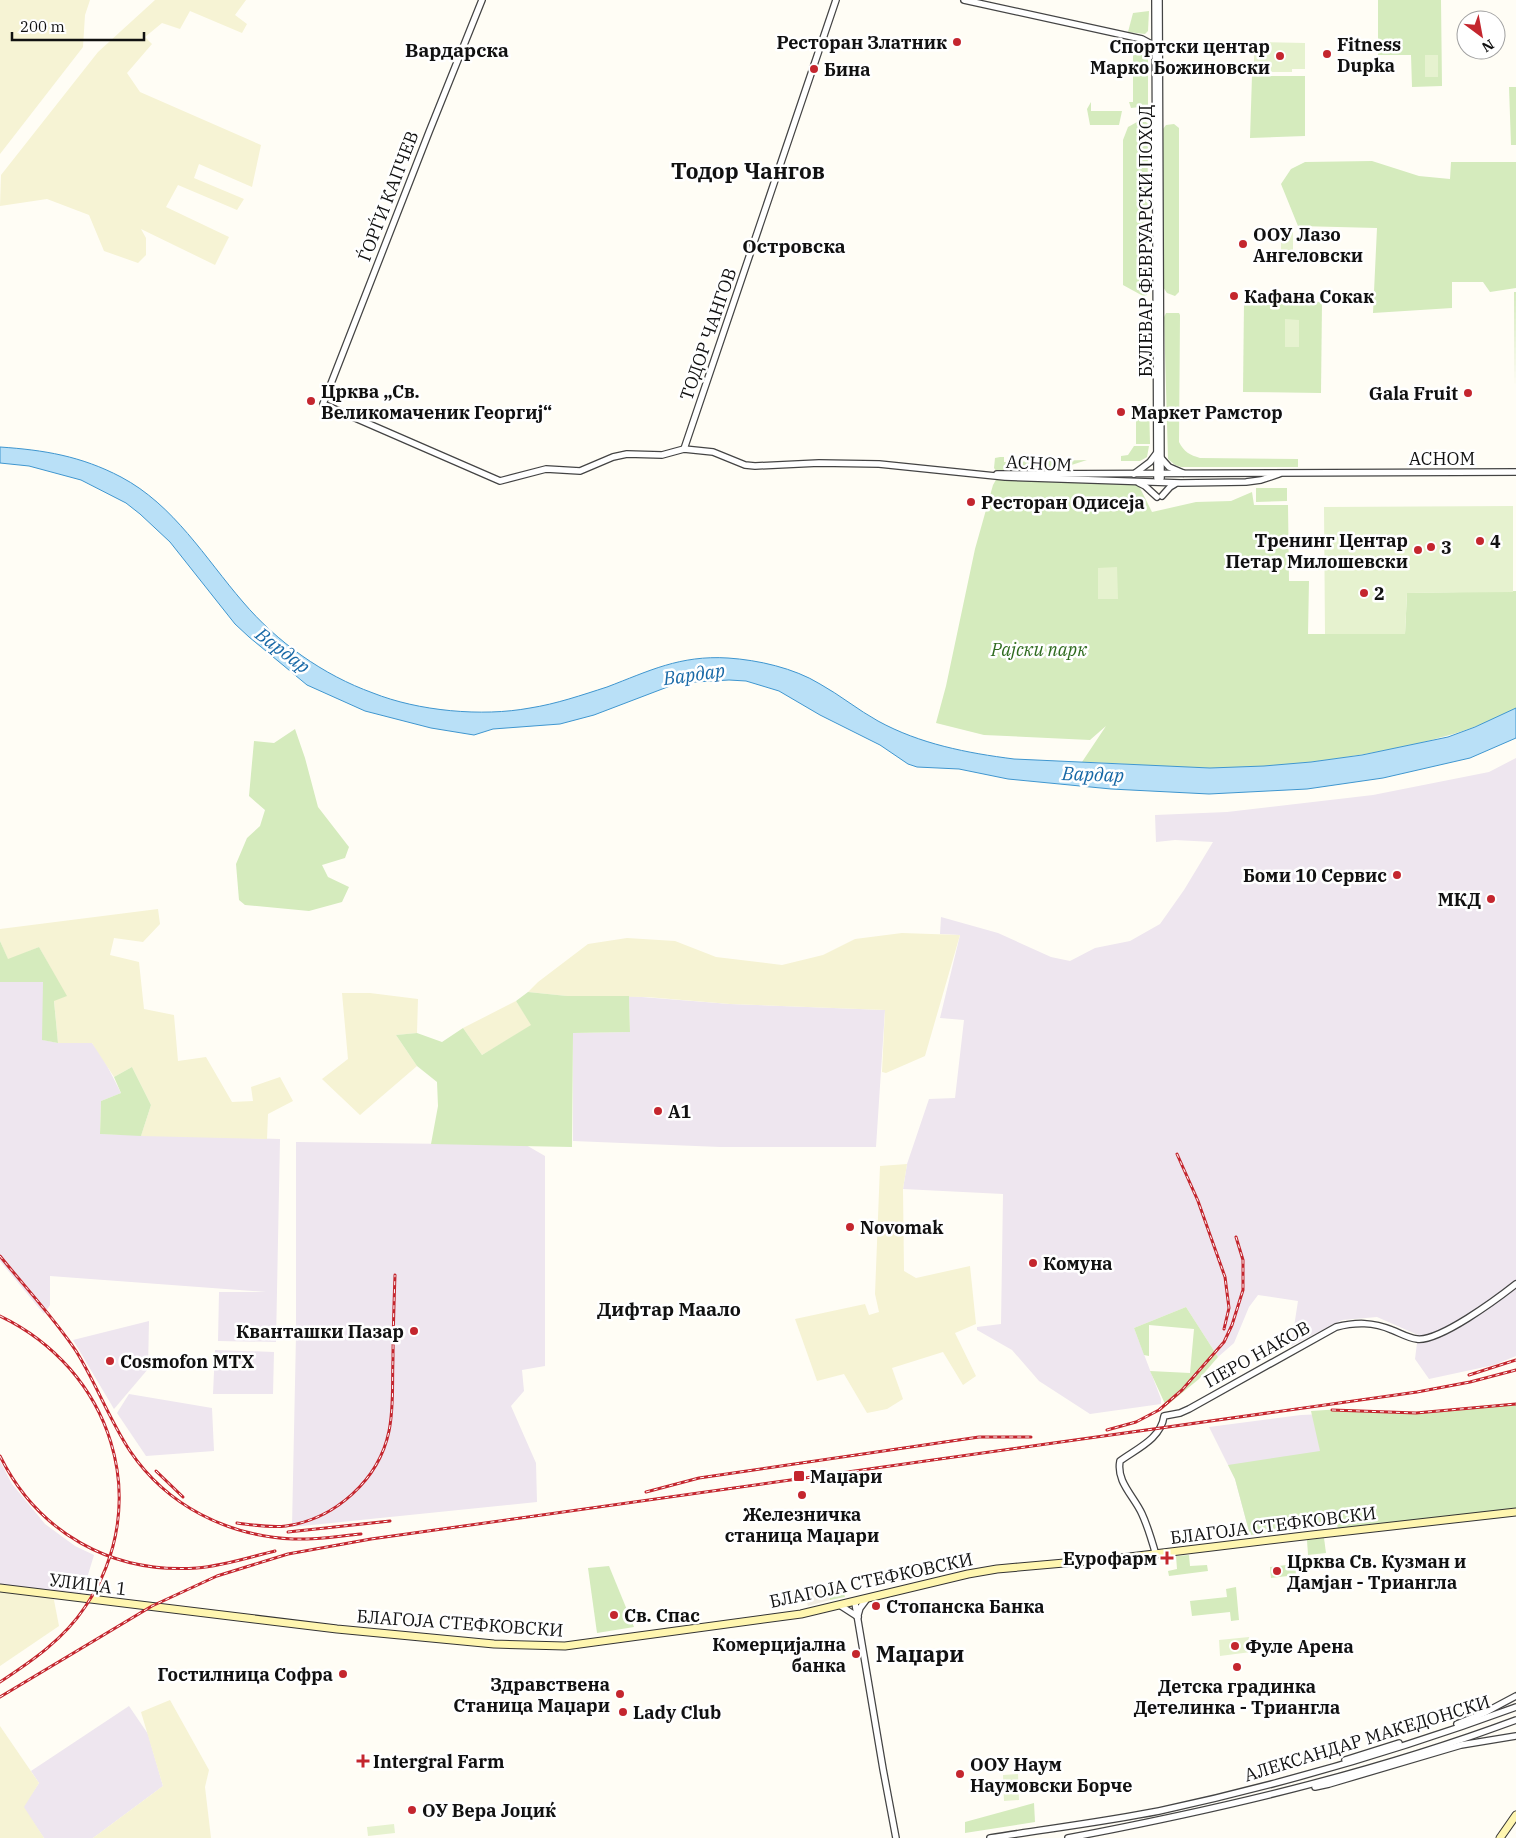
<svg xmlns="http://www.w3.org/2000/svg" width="1516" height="1838" font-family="'IBM Plex Serif',serif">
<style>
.industrial{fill:#eee6ef}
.farmland{fill:#f6f3d4}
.green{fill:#d5ebbd}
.pitch{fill:#e6f2cf}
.plaza{fill:#f1ede2}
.water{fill:#b9e0f7;stroke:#3f96cf}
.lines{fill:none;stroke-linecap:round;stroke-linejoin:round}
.tertiary-casing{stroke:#444;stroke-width:8}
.secondary-casing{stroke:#333;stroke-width:9}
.tertiary{stroke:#fff;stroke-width:5.5}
.secondary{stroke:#fff6b0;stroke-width:7}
.rail-casing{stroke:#c4262e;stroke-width:3}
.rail{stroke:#fff;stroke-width:1;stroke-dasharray:4;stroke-linecap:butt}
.poi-dot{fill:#c4262e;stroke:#fff;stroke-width:2}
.labels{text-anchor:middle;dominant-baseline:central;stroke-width:5;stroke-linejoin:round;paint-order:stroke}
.poi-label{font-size:18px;font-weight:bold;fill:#111;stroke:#fff;text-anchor:start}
.street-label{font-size:18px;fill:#111;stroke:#fff}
.park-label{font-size:18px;font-style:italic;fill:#2f6b1f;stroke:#fff}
.neighbourhood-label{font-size:19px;font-weight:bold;fill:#111;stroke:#fff}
.water-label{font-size:19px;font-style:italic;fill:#1768a6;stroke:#fff}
.district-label{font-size:22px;font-weight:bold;fill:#111;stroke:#fff}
</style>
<rect width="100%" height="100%" fill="#fffdf5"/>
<g class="industrial">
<polygon points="1516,758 1516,1356 1494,1365 1429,1379 1415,1359 1418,1335 1377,1317 1342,1320 1291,1346 1298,1301 1258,1295 1249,1307 1234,1343 1218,1357 1186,1307 1134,1328 1161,1399 1161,1404 1090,1414 1039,1381 1012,1350 977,1330 977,1327 1001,1324 1003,1194 903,1189 907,1164 929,1099 955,1098 964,1020 940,1018 960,935 940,934 941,917 998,933 1051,957 1070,961 1095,948 1130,941 1160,924 1184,890 1213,842 1175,840 1156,842 1155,815 1227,812 1373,795 1489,772"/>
<polygon points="0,982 43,982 43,1040 58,1043 92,1043 101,1054 121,1093 101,1101 100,1134 280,1139 276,1342 218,1341 219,1292 266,1292 50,1276 50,1305 44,1314 0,1261"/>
<polygon points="629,996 730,1004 885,1010 876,1147 720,1147 573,1141 573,1033 630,1032"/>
<polygon points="296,1142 526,1145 545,1156 545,1366 522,1370 524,1391 511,1406 536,1463 537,1502 292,1527 296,1335"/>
<polygon points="149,1321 148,1369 114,1409 73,1340"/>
<polygon points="215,1350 274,1352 273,1394 213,1394"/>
<polygon points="129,1394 212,1408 214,1451 146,1456 117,1413"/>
<polygon points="1350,1413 1379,1473 1250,1535 1235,1479 1209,1427 1301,1415"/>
<polygon points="0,1461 12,1484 45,1524 75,1546 94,1555 84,1588 78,1599 0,1589"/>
<polygon points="129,1706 148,1734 163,1786 93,1838 44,1838 23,1807 39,1783 31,1771"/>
</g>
<g class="farmland">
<polygon points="0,0 90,0 85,15 83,47 0,154"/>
<polygon points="155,0 246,0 235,15 247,24 242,33 190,11 180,29 162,23 145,37 152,44 127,73 140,92 261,145 252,187 199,164 194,178 244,199 237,210 178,185 166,207 229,237 215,265 141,229 146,238 146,255 138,263 104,251 89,215 47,199 0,206 1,175 98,52"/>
<polygon points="158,909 160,924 143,942 114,938 110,955 139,962 144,1009 174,1015 178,1061 206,1057 232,1102 253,1101 251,1087 280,1077 293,1101 268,1114 267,1139 141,1136 151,1105 132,1067 114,1077 92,1043 58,1043 54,1000 66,996 39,947 8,960 0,941 0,929"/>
<polygon points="902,933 960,935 925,1056 886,1073 882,1072 885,1010 730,1004 647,997 567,996 528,992 538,982 588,944 627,938 675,941 716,957 782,965 823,955 855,939"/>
<polygon points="342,993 370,993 418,999 417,1033 396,1035 417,1066 360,1115 322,1079 348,1059"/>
<polygon points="516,1001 532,1025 482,1055 463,1028"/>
<polygon points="907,1164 903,1189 904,1271 916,1278 970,1266 976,1324 955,1333 976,1376 963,1385 943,1352 892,1368 903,1399 887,1409 867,1413 844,1374 817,1381 795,1319 865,1304 869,1315 879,1312 875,1294 880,1166"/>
<polygon points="0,1589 53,1595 59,1626 0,1666"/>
<polygon points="170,1700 209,1770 205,1787 211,1838 93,1838 163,1786 141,1712"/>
<polygon points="0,1726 39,1783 24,1807 44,1838 0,1838"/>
</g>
<g class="green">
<polygon points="1378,0 1441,0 1442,86 1412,87 1411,55 1378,55"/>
<polygon points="1149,11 1148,31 1145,34 1128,32 1133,13"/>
<polygon points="1133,40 1145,43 1148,46 1148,106 1131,108 1129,102 1133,102"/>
<polygon points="1252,76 1305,76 1305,136 1250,138"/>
<polygon points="1509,87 1516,87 1516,145 1511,145"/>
<polygon points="1091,102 1091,111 1122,111 1119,125 1090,125 1087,109"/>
<polygon points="1137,122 1146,122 1148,124 1147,295 1143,296 1123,285 1123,140 1128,127"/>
<polygon points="1174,124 1179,128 1179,292 1175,296 1167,293 1163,287 1163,129 1166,125"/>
<polygon points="1372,161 1419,176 1450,179 1451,162 1516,162 1516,288 1490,292 1483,282 1452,282 1452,308 1373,313 1377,228 1298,226 1281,184 1291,169 1305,162"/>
<polygon points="1514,292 1516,292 1515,386"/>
<polygon points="1280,301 1322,302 1321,393 1243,392 1244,302"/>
<path d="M1166 313H1179L1180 315 1179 442C1184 452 1190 455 1200 458L1298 459V467H1181L1175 465 1168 459 1164 317Z"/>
<polygon points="1136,404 1149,404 1150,444 1136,444"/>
<polygon points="1134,446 1149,446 1147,457 1140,461 1121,461 1121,456 1128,455"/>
<polygon points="1000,457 1004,457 1004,462 1087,460 1056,470 997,472 994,468 995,458"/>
<path d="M997 478 1137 482 1152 512 1196 502 1231 501 1252 492 1254 505H1288L1289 581H1309L1308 634H1405L1407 593 1516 591V708C1476 730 1435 740 1391 749 1332 761 1271 768 1211 768 1168 768 1125 763 1082 762L1106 726 1090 740 984 735 936 723 946 686 975 549 993 485Z"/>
<polygon points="1256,488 1287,488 1287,501 1256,502"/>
<polygon points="295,729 305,758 318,807 349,847 345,858 322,865 328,877 349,887 342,902 309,911 245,905 239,900 236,864 247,838 260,826 265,810 249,796 254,741 274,743"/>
<polygon points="0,941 8,959 39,947 67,996 54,1001 58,1043 42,1040 43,982 0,982"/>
<polygon points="528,992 567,996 629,996 630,1032 573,1033 572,1147 431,1144 438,1106 437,1082 417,1066 396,1035 417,1033 442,1042 463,1028 482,1055 531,1025 516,1001"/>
<polygon points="132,1067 151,1105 141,1136 100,1134 101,1101 121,1093 114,1077"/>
<polygon points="1186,1307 1218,1357 1199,1379 1166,1406 1150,1371 1190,1373 1194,1329 1149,1325 1149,1356 1144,1355 1134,1328"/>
<polygon points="1516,1404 1516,1512 1339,1532 1337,1525 1250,1535 1235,1479 1228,1465 1320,1451 1311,1411 1341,1409 1416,1413"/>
<polygon points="1324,1538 1326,1553 1308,1555 1307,1540"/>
<polygon points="1189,1555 1190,1566 1207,1565 1208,1571 1169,1576 1168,1571 1177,1569 1176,1556"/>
<polygon points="1295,1564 1296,1575 1271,1578 1270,1567"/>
<polygon points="609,1566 634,1627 597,1633 588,1568"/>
<polygon points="841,1583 845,1597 830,1600 827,1586"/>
<polygon points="1236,1587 1239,1620 1231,1621 1230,1612 1192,1616 1190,1601 1227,1597 1226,1589"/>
<polygon points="1034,1803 1035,1822 965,1833 965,1822"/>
</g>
<g class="pitch">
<polygon points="1254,42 1305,43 1305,69 1292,69 1292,72 1254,72"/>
<rect x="1425" y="55" width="13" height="22"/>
<polygon points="1281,231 1293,232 1293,251 1281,251"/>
<polygon points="1285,319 1299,320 1299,347 1285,347"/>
<polygon points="1513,506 1513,592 1407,593 1405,634 1325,634 1324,507"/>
<polygon points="1117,567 1118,599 1098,599 1098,568"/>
<polygon points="1249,1637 1251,1652 1220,1656 1219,1640"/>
<polygon points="1018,1774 1019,1800 1004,1801 1003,1775"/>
<polygon points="394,1824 395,1833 368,1836 367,1827"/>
</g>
<polygon class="plaza" points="827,1586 830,1600 808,1606 804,1592"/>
<path class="water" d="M0 447C44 450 81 456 121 477 174 505 205 558 243 602 277 642 323 675 373 693 418 711 482 717 530 708 556 704 582 695 607 687 649 671 680 655 728 658 758 660 794 668 820 684 840 695 858 710 878 721 920 744 967 753 1014 759L1210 768 1264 766 1311 762 1362 755 1448 737 1475 727 1516 708V738L1470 758 1383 778 1307 789 1209 794 1111 789 1008 779 959 769 917 767 908 764 880 745 820 715 779 691 746 681 729 680 678 683 594 715 560 724 493 729 474 735 431 728 365 711 307 685 249 637 235 624 170 542 140 514 126 503 81 480 29 466 0 463Z"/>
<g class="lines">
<g class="tertiary-casing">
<g id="tertiary">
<polyline points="482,0 429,132 323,404 500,481 546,469 580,471 613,457 627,454 662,455 684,449 713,452 745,465 755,466 819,463 879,464 1005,477 1181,483 1246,482 1261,480 1279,474"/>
<polyline points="964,0 1142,39 1155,46"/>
<polyline points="1155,0 1157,478"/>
<polyline points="1159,0 1161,478"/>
<polyline points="684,449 836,0"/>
<polyline points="1161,458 1169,467 1183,473"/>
<polyline points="997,474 1516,472"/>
<polyline points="1134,474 1150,462 1156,454"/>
<polyline points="1139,483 1145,486 1157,497"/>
<polyline points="1162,496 1170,487 1175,484"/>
<path d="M1156 1555C1152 1541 1148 1527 1142 1514 1134 1496 1116 1482 1120 1461 1136 1449 1161 1439 1164 1416L1180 1413 1189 1409 1336 1327C1356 1322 1373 1322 1392 1330 1400 1333 1408 1338 1417 1339 1439 1342 1497 1299 1516 1284"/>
<polyline points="855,1603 883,1769 896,1838"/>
<polyline points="841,1606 858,1617"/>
<polyline points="858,1615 860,1608 866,1600"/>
<polyline points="1457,1724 1484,1713 1516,1696"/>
<polyline points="1345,1760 1399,1743"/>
<polyline points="1315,1787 1329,1784 1461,1745 1516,1736"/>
<path d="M990 1838C1046 1829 1103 1822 1159 1811 1280 1785 1399 1750 1516 1707"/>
<path d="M1068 1838C1220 1809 1371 1774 1516 1720"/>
</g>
</g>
<g class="secondary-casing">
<g id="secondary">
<polyline points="0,1588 337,1629 494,1644 565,1646 801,1614 968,1574 997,1569 1121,1558 1312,1535 1516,1512"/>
<polyline points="1500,1838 1516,1815"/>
</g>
</g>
<use href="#tertiary" class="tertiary"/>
<use href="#secondary" class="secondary"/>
<g class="rail-casing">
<g id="rail">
<polyline points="1177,1154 1198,1201 1225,1277 1229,1308 1224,1329"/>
<path d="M0 1256C25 1287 54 1318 76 1351 96 1383 109 1419 130 1451 167 1506 228 1536 293 1539 315 1540 339 1536 361 1534"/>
<path d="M0 1316C111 1369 156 1502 85 1607 64 1639 32 1661 0 1682"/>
<polyline points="1469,1375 1516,1360"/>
<polyline points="1332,1410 1416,1413 1516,1404"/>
<polyline points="1107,1430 1136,1422 1159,1410 1182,1390 1224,1342 1232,1325 1243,1290 1243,1260 1236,1237"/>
<path d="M0 1456C38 1533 112 1574 197 1568 223 1566 250 1557 275 1551"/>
<polyline points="156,1471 183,1497"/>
<polyline points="646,1492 699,1478 979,1437 1031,1437"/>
<path d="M237 1523C253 1525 270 1528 286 1526 335 1519 379 1480 389 1431 394 1407 392 1382 393 1359 393 1331 394 1303 395 1275"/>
<polyline points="288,1532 390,1521"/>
<polyline points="0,1697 152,1606 217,1576 288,1554 371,1539 1417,1392 1470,1382 1516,1370"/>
</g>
</g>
<use href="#rail" class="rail"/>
</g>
<g class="poi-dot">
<circle cx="957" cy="42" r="5"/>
<circle cx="1327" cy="54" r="5"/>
<circle cx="1280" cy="56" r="5"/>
<circle cx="814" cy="69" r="5"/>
<circle cx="1243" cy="244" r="5"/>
<circle cx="1234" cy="296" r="5"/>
<circle cx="1468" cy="393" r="5"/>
<circle cx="311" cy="401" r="5"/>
<circle cx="1121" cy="412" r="5"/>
<circle cx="971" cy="502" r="5"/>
<circle cx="1480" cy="541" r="5"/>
<circle cx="1431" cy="547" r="5"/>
<circle cx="1418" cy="550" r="5"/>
<circle cx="1364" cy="593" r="5"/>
<circle cx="1397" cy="875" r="5"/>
<circle cx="1491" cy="899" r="5"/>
<circle cx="658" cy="1111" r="5"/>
<circle cx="850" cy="1227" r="5"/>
<circle cx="1033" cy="1263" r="5"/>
<circle cx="414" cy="1331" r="5"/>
<circle cx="110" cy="1361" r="5"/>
<rect x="793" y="1470" width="12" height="12" rx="2.5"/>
<circle cx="802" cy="1495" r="5"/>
<path d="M1164.5 1550.5h5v5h5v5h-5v5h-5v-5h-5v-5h5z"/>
<circle cx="1277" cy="1571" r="5"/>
<circle cx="876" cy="1606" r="5"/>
<circle cx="614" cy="1615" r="5"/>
<circle cx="1235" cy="1646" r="5"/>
<circle cx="856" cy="1654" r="5"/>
<circle cx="1237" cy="1667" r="5"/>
<circle cx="343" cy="1674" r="5"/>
<circle cx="620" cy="1694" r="5"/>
<circle cx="623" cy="1712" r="5"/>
<path d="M360.5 1753.5h5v5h5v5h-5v5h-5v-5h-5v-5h5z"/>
<circle cx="960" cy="1774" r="5"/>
<circle cx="412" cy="1810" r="5"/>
</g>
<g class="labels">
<g class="poi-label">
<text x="947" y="42" text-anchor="end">Ресторан Златник</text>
<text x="1337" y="44">Fitness<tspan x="1337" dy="21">Dupka</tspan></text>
<text x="1270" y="46" text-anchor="end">Спортски центар<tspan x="1270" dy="21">Марко Божиновски</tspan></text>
<text x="824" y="69">Бина</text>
<text x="1253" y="234">ООУ Лазо<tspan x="1253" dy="21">Ангеловски</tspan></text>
<text x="1244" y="296">Кафана Сокак</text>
<text x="321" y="391">Црква „Св.<tspan x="321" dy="21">Великомаченик Георгиј“</tspan></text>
<text x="1458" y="393" text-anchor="end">Gala Fruit</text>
<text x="1131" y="412">Маркет Рамстор</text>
<text x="981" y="502">Ресторан Одисеја</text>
<text x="1408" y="540" text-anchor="end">Тренинг Центар<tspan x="1408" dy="21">Петар Милошевски</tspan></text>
<text x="1490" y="541">4</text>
<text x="1441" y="547">3</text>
<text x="1374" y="593">2</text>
<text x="1387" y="875" text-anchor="end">Боми 10 Сервис</text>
<text x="1481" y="899" text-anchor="end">МКД</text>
<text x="668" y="1111">А1</text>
<text x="860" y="1227">Novomak</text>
<text x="1043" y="1263">Комуна</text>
<text x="404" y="1331" text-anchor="end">Кванташки Пазар</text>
<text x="120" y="1361">Cosmofon MTX</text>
<text x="810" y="1476">Маџари</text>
<text x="802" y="1514" text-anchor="middle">Железничка<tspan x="802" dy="21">станица Маџари</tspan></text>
<text x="1157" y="1558" text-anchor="end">Еурофарм</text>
<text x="1287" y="1561">Црква Св. Кузман и<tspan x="1287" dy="21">Дамјан - Триангла</tspan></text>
<text x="886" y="1606">Стопанска Банка</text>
<text x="624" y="1615">Св. Спас</text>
<text x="846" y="1644" text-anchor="end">Комерцијална<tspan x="846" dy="21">банка</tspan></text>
<text x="1245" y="1646">Фуле Арена</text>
<text x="333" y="1674" text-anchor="end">Гостилница Софра</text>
<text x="610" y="1684" text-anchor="end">Здравствена<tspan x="610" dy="21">Станица Маџари</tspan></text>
<text x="1237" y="1686" text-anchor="middle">Детска градинка<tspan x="1237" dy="21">Детелинка - Триангла</tspan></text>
<text x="633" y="1712">Lady Club</text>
<text x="373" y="1761">Intergral Farm</text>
<text x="970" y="1764">ООУ Наум<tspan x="970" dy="21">Наумовски Борче</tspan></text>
<text x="422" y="1810">ОУ Вера Јоциќ</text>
</g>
<g class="street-label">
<text transform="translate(388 196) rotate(-69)">ЃОРЃИ КАПЧЕВ</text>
<text transform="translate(1145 241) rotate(-90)">БУЛЕВАР ФЕВРУАРСКИ ПОХОД</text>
<text transform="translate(708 334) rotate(-71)">ТОДОР ЧАНГОВ</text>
<text x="1442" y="458">АСНОМ</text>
<text transform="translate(1039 463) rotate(3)">АСНОМ</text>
<text transform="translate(1257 1354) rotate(-29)">ПЕРО НАКОВ</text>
<text transform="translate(1273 1525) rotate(-7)">БЛАГОЈА СТЕФКОВСКИ</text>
<text transform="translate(871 1580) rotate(-12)">БЛАГОЈА СТЕФКОВСКИ</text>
<text transform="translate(88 1584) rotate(7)">УЛИЦА 1</text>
<text transform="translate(460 1623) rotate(4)">БЛАГОЈА СТЕФКОВСКИ</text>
<text transform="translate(1367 1738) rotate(-17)">АЛЕКСАНДАР МАКЕДОНСКИ</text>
</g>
<g class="park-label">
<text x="1039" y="649">Рајски парк</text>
</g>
<g class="neighbourhood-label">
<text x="457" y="50">Вардарска</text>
<text x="794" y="246">Островска</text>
<text x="669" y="1309">Дифтар Маало</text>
</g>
<g class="water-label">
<text transform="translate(283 650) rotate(37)">Вардар</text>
<text transform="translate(694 674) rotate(-8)">Вардар</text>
<text transform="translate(1093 774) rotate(2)">Вардар</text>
</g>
<g class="district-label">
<text x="748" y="170">Тодор Чангов</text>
<text x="920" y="1653">Маџари</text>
</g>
</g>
<g transform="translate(1481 35) rotate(148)"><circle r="24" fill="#ffffff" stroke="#a0a0a0"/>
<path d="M0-4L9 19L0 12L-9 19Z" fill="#c4262e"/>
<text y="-8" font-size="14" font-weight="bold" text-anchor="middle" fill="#111111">N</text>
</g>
<path d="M12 32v8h132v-8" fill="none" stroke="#111111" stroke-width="2.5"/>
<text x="20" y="32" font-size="15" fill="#111111" stroke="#ffffff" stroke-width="4" paint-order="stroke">200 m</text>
</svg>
